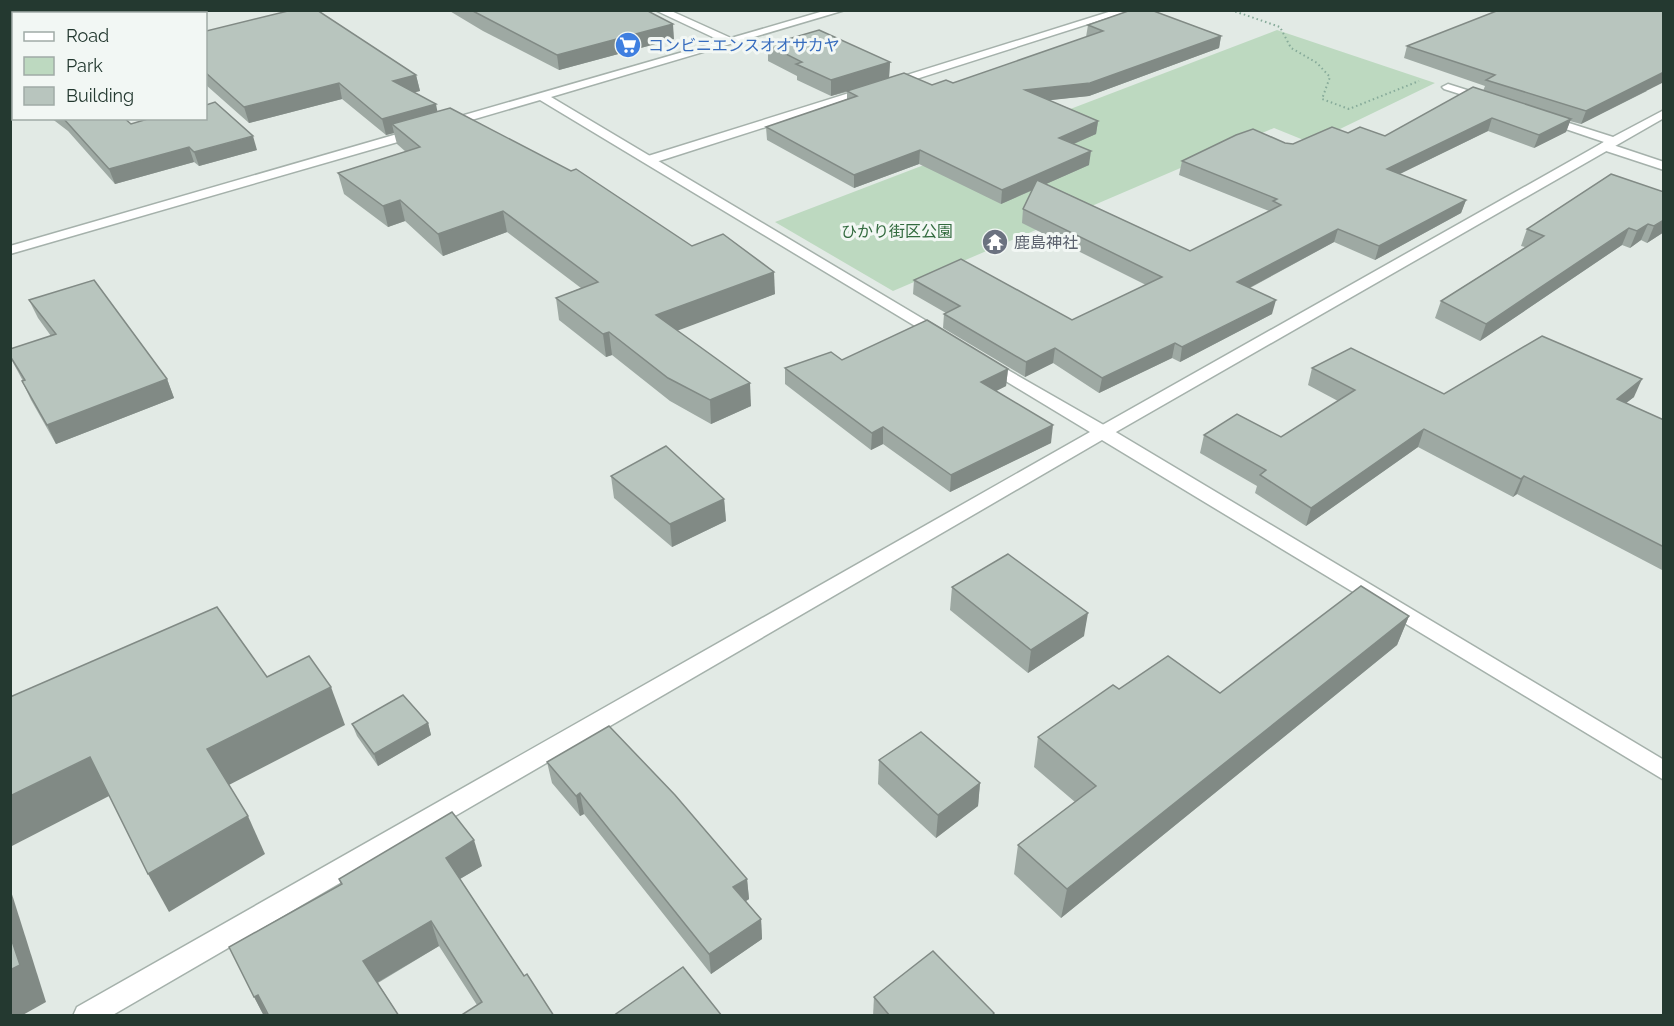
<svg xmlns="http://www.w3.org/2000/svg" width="1674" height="1026" font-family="Raleway,'Noto Sans JP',sans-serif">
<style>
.green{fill:#bdd9c0}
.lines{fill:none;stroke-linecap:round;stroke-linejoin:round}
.minor-casing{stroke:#a5b1ab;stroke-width:3}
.tertiary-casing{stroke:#a5b1ab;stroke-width:3}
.path{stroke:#86aa99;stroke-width:2;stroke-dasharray:1.5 3;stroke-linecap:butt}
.minor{fill:#fff;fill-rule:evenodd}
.tertiary{fill:#fff;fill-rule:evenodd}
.wall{fill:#9ea9a3}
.shaded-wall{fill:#818a85}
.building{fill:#b8c5be;stroke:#818a85;stroke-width:1.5}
.labels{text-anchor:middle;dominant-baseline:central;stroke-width:6;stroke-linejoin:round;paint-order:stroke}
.far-shop-label{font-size:16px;fill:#366cbe;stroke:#f2f7f4;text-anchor:start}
.far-park-label{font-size:16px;fill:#336b3f;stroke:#f2f7f4}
.far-worship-label{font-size:16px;fill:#5b616d;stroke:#f2f7f4;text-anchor:start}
</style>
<rect width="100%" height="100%" fill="#e2eae5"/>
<polygon class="green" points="1277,30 1435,83 1311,143 1274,128 893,291 775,222"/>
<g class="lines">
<g class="minor-casing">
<g id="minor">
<polygon points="1115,10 1132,10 656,162 648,162 646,159 648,156"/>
<polygon points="1448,84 1492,98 1494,100 1488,103 1444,89 1442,87"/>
<polygon points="1664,110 1664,118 1109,436 1097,436 1095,432 1097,428 1604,142 1542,121 1542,117 1550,117 1613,137"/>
</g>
</g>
<g class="tertiary-casing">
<g id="tertiary">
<polygon points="655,10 669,10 731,38 827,10 845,10 551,97 945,332 948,335 945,338 935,338 540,100 444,128 438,124 440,122 721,41"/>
<polygon points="418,128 424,132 422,135 10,254 10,246"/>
<polygon points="1604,142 1664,162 1664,170 1600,149 1598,146"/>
<polygon points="987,358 1109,428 1664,760 1664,780 1102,440 111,1016 73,1016 77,1007 1090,432 981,366 979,363"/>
</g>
</g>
<polyline class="path" points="1231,10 1280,27 1291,48 1317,63 1330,77 1322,99 1349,109 1419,81"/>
<use href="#minor" class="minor"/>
<use href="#tertiary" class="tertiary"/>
</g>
<g class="wall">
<polygon points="448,10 646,10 674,39 559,70 483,31"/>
<polygon points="1088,25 1221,36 1219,48 1089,96 1049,100 1098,121 1096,134 1074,144 1089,165 1046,184 1190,251 1269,211 1179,175 1182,161 1285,143 1293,144 1348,133 1385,136 1483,91 1485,86 1404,58 1407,46 1647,91 1581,124 1570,121 1566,132 1534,148 1488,131 1400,174 1466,200 1461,213 1375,260 1334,242 1250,288 1272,314 1180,362 1172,358 1099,393 1053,363 1025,377 943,328 944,314 946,313 913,294 914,280 1072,320 1146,285 1022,223 1023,209 1033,190 1001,204 919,164 854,188 767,140 766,127 847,99 847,92 831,96 797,80 797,76 768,61 768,45 890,62 889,77 932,85 953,83 1086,37"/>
<polygon points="206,31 416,75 420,91 414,92 437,111 692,246 775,294 677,330 751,406 711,424 670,401 612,355 606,357 559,320 556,298 581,288 507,232 443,256 405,221 388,227 344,194 338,173 406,152 397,144 394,133 386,135 342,99 249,123 206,85"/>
<polygon points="51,118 124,118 131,124 257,150 199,166 194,162 115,184 68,131"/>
<polygon points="1664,192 1664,232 1647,243 1641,240 1630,248 1622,245 1480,341 1435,318 1441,301 1525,247 1521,246 1527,229"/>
<polygon points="29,300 167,379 174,398 56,444 31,400 22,381 23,381 10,357 10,349 51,336 38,318"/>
<polygon points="842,360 1008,369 1006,386 996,391 1051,443 950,492 883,444 871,450 785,384 785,368"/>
<polygon points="1312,368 1444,394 1634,397 1626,403 1664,420 1664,571 1517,494 1513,497 1418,447 1306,526 1255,493 1257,486 1200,453 1204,435 1281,437 1338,401 1308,385"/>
<polygon points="611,476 724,499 726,521 672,547 614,498"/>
<polygon points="952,587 1084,636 1028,673 950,610"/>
<polygon points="1409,616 1397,645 1061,918 1014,874 1018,845 1075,802 1034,767 1038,737 1119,689 1220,693"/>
<polygon points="428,723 431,735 378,766 357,736 352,724"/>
<polygon points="879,760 980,783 978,806 936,838 878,784"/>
<polygon points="547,762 747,879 749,899 746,901 761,919 762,939 711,974 584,814 580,816 552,783"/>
<polygon points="482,866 460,879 524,976 477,1005 439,946 378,983 399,1016 264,1016 229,947 341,884 339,879"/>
<polygon points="874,997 994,1016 873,1016"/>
</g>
<g class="shaded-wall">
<polygon points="10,10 32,10 10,15"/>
<polygon points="673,24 674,39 559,70 557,55"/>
<polygon points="1221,36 1219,48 1089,96 1024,103 1025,90"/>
<polygon points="890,62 889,78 831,96 831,80"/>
<polygon points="1664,72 1664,82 1581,124 1586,111"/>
<polygon points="416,75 420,91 397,97 393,81"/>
<polygon points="339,83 342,99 249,123 244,107"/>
<polygon points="436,104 439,120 392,124 394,133 386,135 382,119"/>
<polygon points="1492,118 1488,131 1383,182 1387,169"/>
<polygon points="1571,119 1566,132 1534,148 1539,135"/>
<polygon points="1098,121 1096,134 1057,151 1059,138"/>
<polygon points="253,136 257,150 199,166 194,152"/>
<polygon points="189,147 194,162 115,184 109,169"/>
<polygon points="920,150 919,164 854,188 854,175"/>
<polygon points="1091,151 1089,165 1001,204 1002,190"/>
<polygon points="400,200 405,221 388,227 383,206"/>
<polygon points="1466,200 1461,213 1375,260 1379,246"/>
<polygon points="503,211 507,232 443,256 438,234"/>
<polygon points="1664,220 1664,232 1647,243 1654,226"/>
<polygon points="1648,224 1641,240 1630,248 1637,231"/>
<polygon points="1629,228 1622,245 1480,341 1486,324"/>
<polygon points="1338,229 1334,242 1234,296 1237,282"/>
<polygon points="774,272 775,294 658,338 656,315"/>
<polygon points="1276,300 1272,314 1180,362 1182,347"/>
<polygon points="609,332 612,355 606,357 603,334"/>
<polygon points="1175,343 1172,358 1099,393 1102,378"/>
<polygon points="1055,348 1053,363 1025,377 1026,362"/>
<polygon points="1008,369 1006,386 980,399 981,382"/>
<polygon points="167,379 174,398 56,444 47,425"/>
<polygon points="1642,379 1634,397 1609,416 1617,399"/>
<polygon points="750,383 751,406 711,424 710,400"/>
<polygon points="1053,425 1051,443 950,492 951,475"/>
<polygon points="883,427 883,444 871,450 872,433"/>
<polygon points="1424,429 1418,447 1306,526 1311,508"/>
<polygon points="1524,476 1517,494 1513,497 1521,479"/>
<polygon points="724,499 726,521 672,547 670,524"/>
<polygon points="1088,613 1084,636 1028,673 1031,650"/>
<polygon points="1409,616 1397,645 1061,918 1067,889"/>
<polygon points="331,687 345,725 225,787 207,749"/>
<polygon points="428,723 431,735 378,766 374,754"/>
<polygon points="90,757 111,795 10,847 10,796"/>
<polygon points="980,783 978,806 936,838 938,815"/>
<polygon points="580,793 584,814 580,816 576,796"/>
<polygon points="248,816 265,854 169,912 148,874"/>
<polygon points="474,840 482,866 453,883 446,858"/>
<polygon points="747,879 749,899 735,908 733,887"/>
<polygon points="10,888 46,1002 21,1016 10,1016"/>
<polygon points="761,919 762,939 711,974 709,954"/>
<polygon points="431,921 439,946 373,985 363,961"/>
<polygon points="258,995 268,1016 264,1016 254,997"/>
</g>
<g class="building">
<polygon points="292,10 317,10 416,75 393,81 436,104 382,119 339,83 244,107 206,73 206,31"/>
<polygon points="471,10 646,10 673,24 557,55"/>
<polygon points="1131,10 1151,10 1221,36 1090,83 1025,90 1098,121 1059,138 1091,151 1002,190 920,150 854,175 766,127 857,96 847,91 904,73 932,85 946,80 953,83 1103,31 1088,25"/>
<polygon points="1499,10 1664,10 1664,72 1586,111 1486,80 1495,75 1407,46"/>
<polygon points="819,30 890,62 831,80 796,64 802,62 768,45"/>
<polygon points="1473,87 1571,119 1539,135 1492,118 1387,169 1466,200 1379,246 1338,229 1237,282 1276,300 1182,347 1175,343 1102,378 1055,348 1026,362 944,314 960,306 914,280 961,259 1072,320 1162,277 1023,209 1037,180 1190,251 1281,205 1273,201 1277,199 1182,161 1236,135 1253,129 1285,143 1293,144 1332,127 1348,133 1360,127 1385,136"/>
<polygon points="215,102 253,136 194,152 189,147 109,169 63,118 124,118 131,124 151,118 206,118 206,105"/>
<polygon points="450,108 571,171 576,169 692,246 723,234 774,272 656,315 750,383 710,400 668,378 609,332 603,334 556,298 598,282 503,211 438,234 400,200 383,206 338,173 420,147 392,124"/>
<polygon points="1611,174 1664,192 1664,220 1654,226 1648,224 1637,231 1629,228 1486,324 1441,301 1544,236 1527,229"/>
<polygon points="94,280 167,379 47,425 22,381 25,380 10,356 10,349 56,334 29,300"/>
<polygon points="927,320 1008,369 981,382 1053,425 951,475 883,427 872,433 785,368 831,352 842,360"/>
<polygon points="1542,336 1642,379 1617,399 1664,420 1664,547 1524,476 1521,479 1424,429 1311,508 1260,475 1266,470 1204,435 1237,414 1281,437 1355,390 1312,368 1351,348 1444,394"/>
<polygon points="666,446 724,499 670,524 611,476"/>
<polygon points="1008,554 1088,613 1031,650 952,587"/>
<polygon points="1361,586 1409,616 1067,889 1018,845 1096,786 1038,737 1113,685 1119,689 1168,656 1220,693"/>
<polygon points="217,607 267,677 309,656 331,687 207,749 248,816 148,874 90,757 10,796 10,697"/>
<polygon points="403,695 428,723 374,754 352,724"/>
<polygon points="609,726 675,795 747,879 733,887 761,919 709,954 580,793 576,796 547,762"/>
<polygon points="921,732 980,783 938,815 879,760"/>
<polygon points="452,812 474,840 446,858 524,976 527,974 554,1016 460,1016 482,1002 431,921 363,961 399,1016 269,1016 258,995 254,997 229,947 342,884 339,879"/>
<polygon points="10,935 20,965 10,970"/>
<polygon points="933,951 994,1013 992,1016 890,1016 874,997"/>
<polygon points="683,967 722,1016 613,1016"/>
</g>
<defs>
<g id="supermarket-disc" transform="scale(1.35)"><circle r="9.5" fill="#3f7fe0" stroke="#f2f7f4"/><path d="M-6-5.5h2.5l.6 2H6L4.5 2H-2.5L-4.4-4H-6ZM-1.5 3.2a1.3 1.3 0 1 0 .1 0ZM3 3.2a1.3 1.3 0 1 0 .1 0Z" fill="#fff"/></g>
<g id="temple-disc" transform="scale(1.35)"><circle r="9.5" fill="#6b7280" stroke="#f2f7f4"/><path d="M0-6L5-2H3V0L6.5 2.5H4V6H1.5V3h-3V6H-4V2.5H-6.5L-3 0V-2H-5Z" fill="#fff"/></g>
</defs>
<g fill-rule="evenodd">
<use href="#supermarket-disc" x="628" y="45"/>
<use href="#temple-disc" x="995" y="242"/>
</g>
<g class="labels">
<g class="far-shop-label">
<text x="648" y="45">コンビニエンスオオサカヤ</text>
</g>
<g class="far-park-label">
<text x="897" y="231">ひかり街区公園</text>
</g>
<g class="far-worship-label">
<text x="1014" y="242">鹿島神社</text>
</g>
</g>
<rect width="1674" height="1026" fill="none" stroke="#243930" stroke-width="24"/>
<rect x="12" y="12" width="195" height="108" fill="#f2f7f4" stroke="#a0aba6" stroke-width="1.5"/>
<rect x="24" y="32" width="30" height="9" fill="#ffffff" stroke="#a0aba6" stroke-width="1.5"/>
<text x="66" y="42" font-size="18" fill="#243930">Road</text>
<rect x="24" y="57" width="30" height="18" fill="#bdd9c0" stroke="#a0aba6" stroke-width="1.5"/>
<text x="66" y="72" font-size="18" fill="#243930">Park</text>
<rect x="24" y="87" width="30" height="18" fill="#b8c5be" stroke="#a0aba6" stroke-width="1.5"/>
<text x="66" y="102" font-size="18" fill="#243930">Building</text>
</svg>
